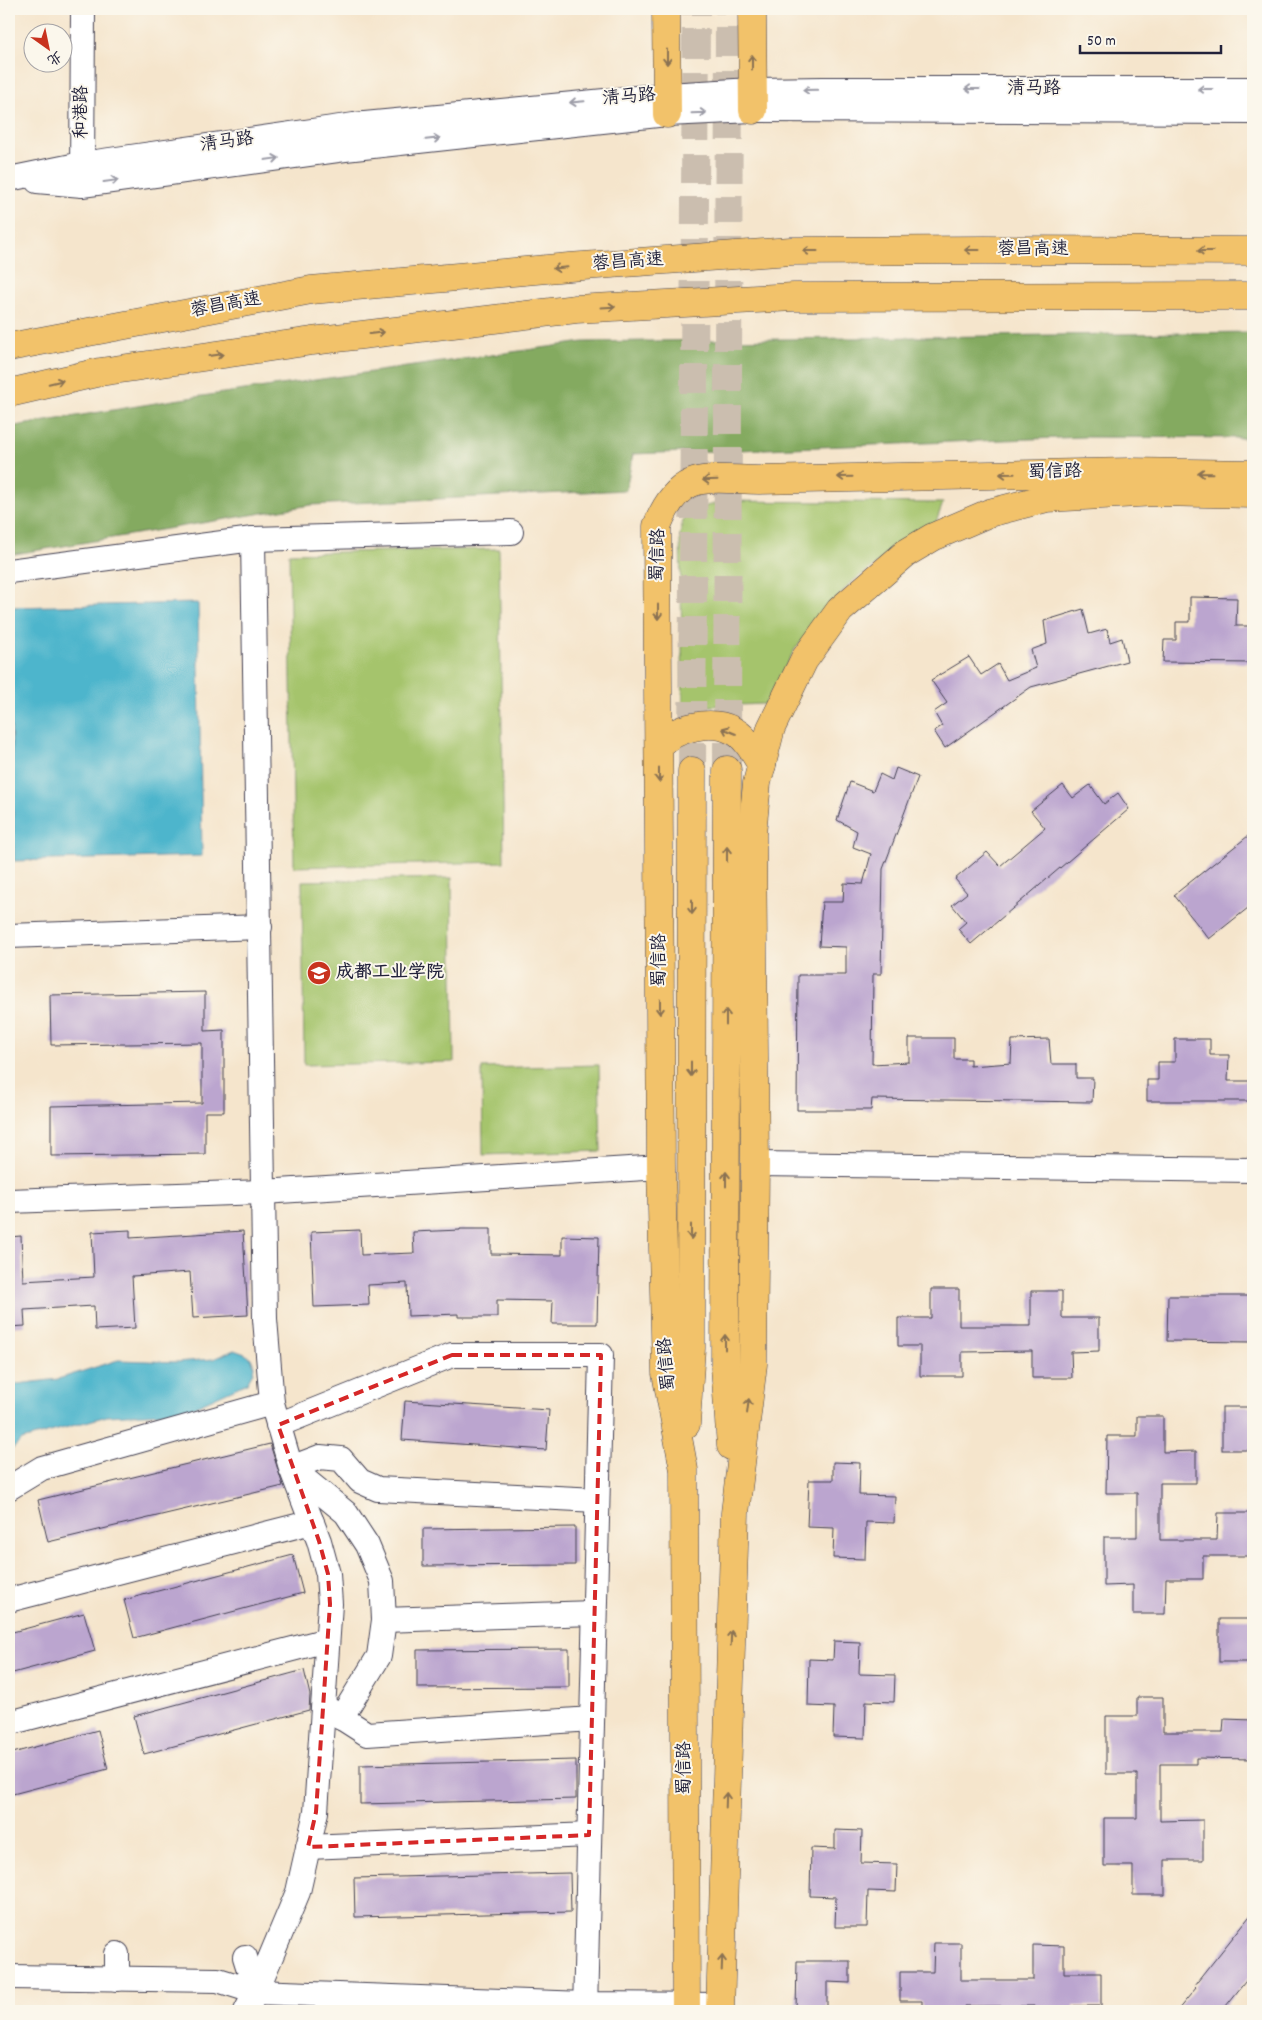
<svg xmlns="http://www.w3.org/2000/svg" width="1262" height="2020" font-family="Dekko,'LXGW WenKai TC',sans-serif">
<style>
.green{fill:#a5c46c;stroke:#647354}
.forest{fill:#84aa60;stroke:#53664e}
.water{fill:#4eb5cc;stroke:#386c84}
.building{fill:#bba5cf}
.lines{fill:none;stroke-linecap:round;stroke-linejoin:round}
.major-tunnel{stroke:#cbbeaf;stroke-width:28;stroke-dasharray:28 14;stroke-linecap:butt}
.minor-casing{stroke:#423f51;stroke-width:26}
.major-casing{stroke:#423f51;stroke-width:29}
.highway-casing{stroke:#423f51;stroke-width:29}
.minor{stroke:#fff;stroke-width:24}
.major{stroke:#f2c26a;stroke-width:28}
.highway{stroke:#f2c26a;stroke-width:28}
.oneway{stroke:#8a7252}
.oneway2{stroke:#9c9ca7}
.marked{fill:none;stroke:#d62828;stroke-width:4;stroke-dasharray:10 6;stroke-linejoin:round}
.labels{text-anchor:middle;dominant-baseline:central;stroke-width:4;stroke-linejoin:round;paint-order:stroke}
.street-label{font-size:18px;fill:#22223b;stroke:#fbf7ec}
.poi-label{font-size:18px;font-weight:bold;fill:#22223b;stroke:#fbf7ec;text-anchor:start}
</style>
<rect width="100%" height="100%" fill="#fbf7ec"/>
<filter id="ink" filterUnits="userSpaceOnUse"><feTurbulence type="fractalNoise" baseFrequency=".02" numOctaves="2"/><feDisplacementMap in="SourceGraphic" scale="10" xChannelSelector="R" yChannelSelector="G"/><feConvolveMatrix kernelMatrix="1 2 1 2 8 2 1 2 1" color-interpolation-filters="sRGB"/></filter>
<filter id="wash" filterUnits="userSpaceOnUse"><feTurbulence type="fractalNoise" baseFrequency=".0096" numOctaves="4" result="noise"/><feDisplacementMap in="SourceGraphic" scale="20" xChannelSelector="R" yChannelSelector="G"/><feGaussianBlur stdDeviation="1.12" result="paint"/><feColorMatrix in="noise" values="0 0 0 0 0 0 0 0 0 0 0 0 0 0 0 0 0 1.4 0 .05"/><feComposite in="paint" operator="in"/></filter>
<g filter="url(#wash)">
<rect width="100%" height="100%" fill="#f5e5cc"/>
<g class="green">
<polygon points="724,501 943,503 936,522 850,583 795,649 765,704 683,707 680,534 685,512"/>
<polygon points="499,549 504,862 294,867 289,553"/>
<polygon points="452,878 454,1062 304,1065 302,881"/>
<polygon points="599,1065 601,1151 483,1155 482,1068"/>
</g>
<polygon class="forest" points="1253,332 1253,438 1084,437 633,454 626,490 311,505 9,555 9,427 174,400 583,342"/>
<g class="water">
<polygon points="198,603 202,856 14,861 9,607"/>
<polygon points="234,1350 245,1354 251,1358 254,1366 253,1372 247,1383 183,1412 107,1416 22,1440 9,1452 9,1385 58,1379 118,1360 177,1362 213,1359"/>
</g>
<g id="blocks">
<g class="building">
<polygon points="1190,597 1237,598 1236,626 1253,626 1253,663 1163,662 1164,640 1176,640 1176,622 1190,622"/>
<polygon points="1083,609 1089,634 1107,629 1110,642 1122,638 1127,661 1031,687 945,748 934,731 942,726 934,712 947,703 931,680 969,657 981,675 998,664 1007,680 1036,668 1031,650 1047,644 1044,621"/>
<polygon points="896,768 918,777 883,869 881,974 873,974 872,1064 909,1062 909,1038 954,1038 954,1059 970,1059 970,1066 1011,1063 1012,1040 1049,1039 1051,1064 1076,1064 1076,1078 1093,1078 1092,1102 872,1099 871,1110 797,1110 798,975 846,975 846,947 819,946 822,902 843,902 844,883 863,884 871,854 853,847 857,831 837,820 850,782 873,791 880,774 892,780"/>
<polygon points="1063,785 1073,798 1090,785 1104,804 1118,793 1129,809 971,944 958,929 966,922 952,905 967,893 955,879 987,852 1000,866 1045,828 1031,811"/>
<polygon points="1253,832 1253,904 1209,939 1174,895"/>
<polygon points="205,992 205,1031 224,1030 224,1112 205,1112 205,1154 51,1156 51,1106 202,1103 202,1043 51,1045 50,995"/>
<polygon points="1175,1039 1210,1039 1210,1055 1229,1055 1228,1081 1253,1081 1253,1101 1147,1101 1147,1080 1158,1080 1158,1062 1175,1062"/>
<polygon points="460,1229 491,1229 491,1254 562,1255 562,1236 599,1237 597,1324 552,1324 553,1301 497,1300 497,1317 458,1317 458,1314 408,1316 407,1283 368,1285 369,1305 314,1307 311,1232 360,1230 361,1255 414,1253 413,1232 460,1230"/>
<polygon points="130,1230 130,1238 243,1231 248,1315 193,1318 190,1272 132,1276 135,1328 95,1330 94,1306 24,1310 25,1326 9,1327 9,1237 21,1236 23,1281 94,1277 92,1232"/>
<polygon points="931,1289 959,1289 959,1326 1031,1326 1031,1291 1062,1291 1062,1318 1099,1318 1099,1351 1071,1352 1072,1378 1032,1378 1032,1351 962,1352 962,1376 920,1376 920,1346 898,1346 898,1318 931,1318"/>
<polygon points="1168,1296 1253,1296 1253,1342 1167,1341"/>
<polygon points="405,1401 549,1410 546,1450 402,1440"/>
<rect x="1222" y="1407" width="31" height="43"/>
<polygon points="1137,1416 1163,1416 1163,1452 1196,1451 1196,1483 1160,1483 1160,1540 1217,1540 1218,1513 1253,1513 1253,1556 1203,1556 1203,1579 1166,1579 1165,1614 1133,1614 1133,1585 1104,1586 1104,1537 1137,1537 1137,1493 1106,1493 1107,1436 1137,1436"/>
<polygon points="270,1444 283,1486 48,1542 38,1500"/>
<polygon points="833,1462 860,1463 859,1495 895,1496 894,1523 866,1522 865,1559 833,1558 834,1528 807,1527 809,1480 833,1480"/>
<polygon points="575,1527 575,1565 423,1566 423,1529"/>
<polygon points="293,1555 303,1593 134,1638 124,1600"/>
<polygon points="84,1613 95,1651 9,1674 9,1633"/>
<rect x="1219" y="1619" width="34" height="43"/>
<polygon points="834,1641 860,1642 859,1674 895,1675 894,1702 866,1701 865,1738 833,1737 834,1707 808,1706 809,1659 833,1660"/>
<polygon points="569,1649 569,1687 417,1688 417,1650"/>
<polygon points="304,1670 310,1695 309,1710 144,1754 134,1716"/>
<polygon points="1137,1697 1163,1697 1163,1732 1223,1732 1224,1719 1253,1720 1253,1759 1196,1758 1196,1764 1160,1764 1160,1821 1203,1820 1203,1860 1165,1860 1165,1895 1133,1895 1133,1866 1104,1866 1104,1818 1137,1818 1137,1774 1106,1774 1106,1716 1137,1716"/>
<polygon points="98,1730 108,1769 9,1795 9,1754"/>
<polygon points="576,1760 576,1799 360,1804 360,1765"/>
<polygon points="835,1830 862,1831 861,1863 897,1864 896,1892 868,1891 867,1927 835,1927 836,1897 810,1896 811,1848 835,1849"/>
<polygon points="570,1873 571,1912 355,1917 354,1878"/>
<polygon points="1253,1912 1253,1972 1222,2011 1177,2011 1196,1988 1194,1986"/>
<polygon points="934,1943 961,1943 961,1980 1033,1980 1033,1945 1064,1946 1064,1973 1101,1973 1101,2006 1074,2006 1074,2011 1034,2011 1034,2006 965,2006 965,2011 922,2011 922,2001 900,2001 900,1972 933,1972"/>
<polygon points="797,1961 850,1961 850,1983 827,1982 827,2011 796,2011"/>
</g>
</g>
</g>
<g filter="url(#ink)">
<use href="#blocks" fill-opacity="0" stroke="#423f51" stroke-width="1"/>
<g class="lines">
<g class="major-tunnel">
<polyline points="727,770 729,9"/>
<polyline points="692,771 696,9"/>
</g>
<g class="minor-casing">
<g id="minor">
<polyline points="9,179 82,164 354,125 667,95 752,90 823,89 1253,89"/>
<polyline points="82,179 83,9"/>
<polyline points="37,181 82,185 345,149 667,114 753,110 1253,112"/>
<polyline points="9,571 253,539 511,532"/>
<polyline points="9,936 260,927"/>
<polyline points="755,1164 1253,1170"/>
<polyline points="9,1201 263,1192 661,1167"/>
<polyline points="278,1425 452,1355 601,1355 585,2011"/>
<polyline points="9,1488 42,1468 272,1403"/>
<polyline points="9,1600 312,1522"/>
<polyline points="384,1620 594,1613"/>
<polyline points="328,1709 367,1734 592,1719"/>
<polyline points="341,1718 379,1656 384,1620 382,1581 367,1545 346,1513 291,1468 320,1457 341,1459 360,1481 378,1489 597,1500"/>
<polyline points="9,1723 327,1640"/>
<polyline points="308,1847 589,1835"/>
<polyline points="245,1957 256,1992"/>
<polyline points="9,1977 218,1980 256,1992 585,2004 720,2005"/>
<polyline points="117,1979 117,1954"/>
<polyline points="246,2011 256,1992 298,1892 316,1812 330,1604 328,1574 319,1541 291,1468 272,1403 265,1319 253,539"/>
</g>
</g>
<g class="major-casing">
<g id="major">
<polyline points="666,9 667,114"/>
<polyline points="752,9 753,110"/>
<path d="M659 745C675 728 710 719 732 730 746 736 754 753 762 765"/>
<polyline points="727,770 725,1367 731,1446"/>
<polyline points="686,1424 691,1348 692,771"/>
<path d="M686 2011 684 1470 666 1373 661 1167 657 526C680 469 705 479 759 480L1129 472 1253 474"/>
<polyline points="720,2011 735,1513 753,1364 755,1164 752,834 757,783 771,728 804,660 840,610 906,553 933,537 989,513 1047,498 1156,492 1253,494"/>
</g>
</g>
<g class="highway-casing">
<g id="highway">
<polyline points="9,347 311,290 569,267 791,251 985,250 1253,251"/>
<polyline points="9,393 100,372 312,341 576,309 794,297 1253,296"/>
</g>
</g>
<use href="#minor" class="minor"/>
<use href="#major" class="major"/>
<use href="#highway" class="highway"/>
</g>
<defs><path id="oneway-shaft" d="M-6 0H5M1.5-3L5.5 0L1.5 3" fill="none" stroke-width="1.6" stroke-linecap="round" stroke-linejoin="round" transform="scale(1.25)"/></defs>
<g class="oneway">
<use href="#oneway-shaft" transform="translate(667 57) rotate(90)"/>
<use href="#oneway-shaft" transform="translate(752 62) rotate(-90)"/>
<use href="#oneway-shaft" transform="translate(972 250) rotate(180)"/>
<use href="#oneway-shaft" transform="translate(810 251) rotate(180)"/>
<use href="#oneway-shaft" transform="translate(1205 251) rotate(-180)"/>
<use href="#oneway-shaft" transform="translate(560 268) rotate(175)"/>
<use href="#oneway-shaft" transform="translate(608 307) rotate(-3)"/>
<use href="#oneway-shaft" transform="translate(377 333) rotate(-7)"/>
<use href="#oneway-shaft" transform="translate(216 355) rotate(-8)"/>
<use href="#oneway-shaft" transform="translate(56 382) rotate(-13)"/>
<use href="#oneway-shaft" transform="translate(1205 473) rotate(-179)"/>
<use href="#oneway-shaft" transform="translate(1007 474) rotate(179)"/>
<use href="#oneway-shaft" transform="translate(845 477) rotate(179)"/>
<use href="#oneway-shaft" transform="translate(710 480) rotate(178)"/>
<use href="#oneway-shaft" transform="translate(658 612) rotate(90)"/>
<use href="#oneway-shaft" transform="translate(729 731) rotate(-157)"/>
<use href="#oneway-shaft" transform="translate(659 775) rotate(90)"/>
<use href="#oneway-shaft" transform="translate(727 854) rotate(-90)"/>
<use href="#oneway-shaft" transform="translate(692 907) rotate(90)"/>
<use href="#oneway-shaft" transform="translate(660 1007) rotate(90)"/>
<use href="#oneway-shaft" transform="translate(726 1017) rotate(-90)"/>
<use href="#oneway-shaft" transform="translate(691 1069) rotate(90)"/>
<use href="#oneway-shaft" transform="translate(726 1179) rotate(-90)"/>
<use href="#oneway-shaft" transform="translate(691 1232) rotate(90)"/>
<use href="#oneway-shaft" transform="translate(725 1342) rotate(-90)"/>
<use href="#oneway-shaft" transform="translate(748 1406) rotate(-83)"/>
<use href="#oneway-shaft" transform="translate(731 1638) rotate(-88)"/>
<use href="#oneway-shaft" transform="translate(726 1800) rotate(-88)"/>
<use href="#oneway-shaft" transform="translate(722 1963) rotate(-88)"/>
</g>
<g class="oneway2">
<use href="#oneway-shaft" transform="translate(972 89) rotate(180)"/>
<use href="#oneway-shaft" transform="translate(1205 89) rotate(180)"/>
<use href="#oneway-shaft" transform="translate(810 90) rotate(179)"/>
<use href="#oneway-shaft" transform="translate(577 102) rotate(175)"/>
<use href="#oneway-shaft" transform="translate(699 113) rotate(-2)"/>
<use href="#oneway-shaft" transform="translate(433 139) rotate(-6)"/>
<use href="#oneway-shaft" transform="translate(272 159) rotate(-8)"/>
<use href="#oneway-shaft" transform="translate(111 181) rotate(-8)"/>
</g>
</g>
<path class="marked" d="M452 1355H601L589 1835 308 1847 316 1812 330 1604 328 1574 319 1541 278 1425Z"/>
<defs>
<g id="university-disc" transform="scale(1.25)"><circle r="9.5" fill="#c8321e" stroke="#fbf7ec"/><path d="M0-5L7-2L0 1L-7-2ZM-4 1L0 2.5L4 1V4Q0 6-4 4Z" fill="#fff"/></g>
</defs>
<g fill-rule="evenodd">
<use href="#university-disc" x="319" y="973"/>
</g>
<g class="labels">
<g class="street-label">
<text x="1034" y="89">清马路</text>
<text transform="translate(629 98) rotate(-5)">清马路</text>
<text transform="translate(82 112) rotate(-90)">和港路</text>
<text transform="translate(227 143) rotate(-8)">清马路</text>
<text x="1033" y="250">蓉昌高速</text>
<text transform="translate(628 263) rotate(-4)">蓉昌高速</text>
<text transform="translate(226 306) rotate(-10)">蓉昌高速</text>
<text transform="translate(1055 473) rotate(-1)">蜀信路</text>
<text transform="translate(659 555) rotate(-88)">蜀信路</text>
<text transform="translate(660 960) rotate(-90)">蜀信路</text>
<text transform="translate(668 1364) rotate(-95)">蜀信路</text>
<text transform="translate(685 1768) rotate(-90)">蜀信路</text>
</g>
<g class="poi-label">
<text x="336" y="973">成都工业学院</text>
</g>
</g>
<rect width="1262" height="2020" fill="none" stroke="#fbf7ec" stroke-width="30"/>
<g transform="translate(48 48) rotate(147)"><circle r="24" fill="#fbf7ec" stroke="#a4a2a5"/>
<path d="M0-4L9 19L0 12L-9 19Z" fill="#c8321e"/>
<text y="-8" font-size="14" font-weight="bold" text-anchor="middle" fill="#22223b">北</text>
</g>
<path d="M1080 45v8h141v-8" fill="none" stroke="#22223b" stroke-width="2.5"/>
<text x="1087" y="45" font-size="15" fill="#22223b" stroke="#fbf7ec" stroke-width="4" paint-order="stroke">50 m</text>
</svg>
